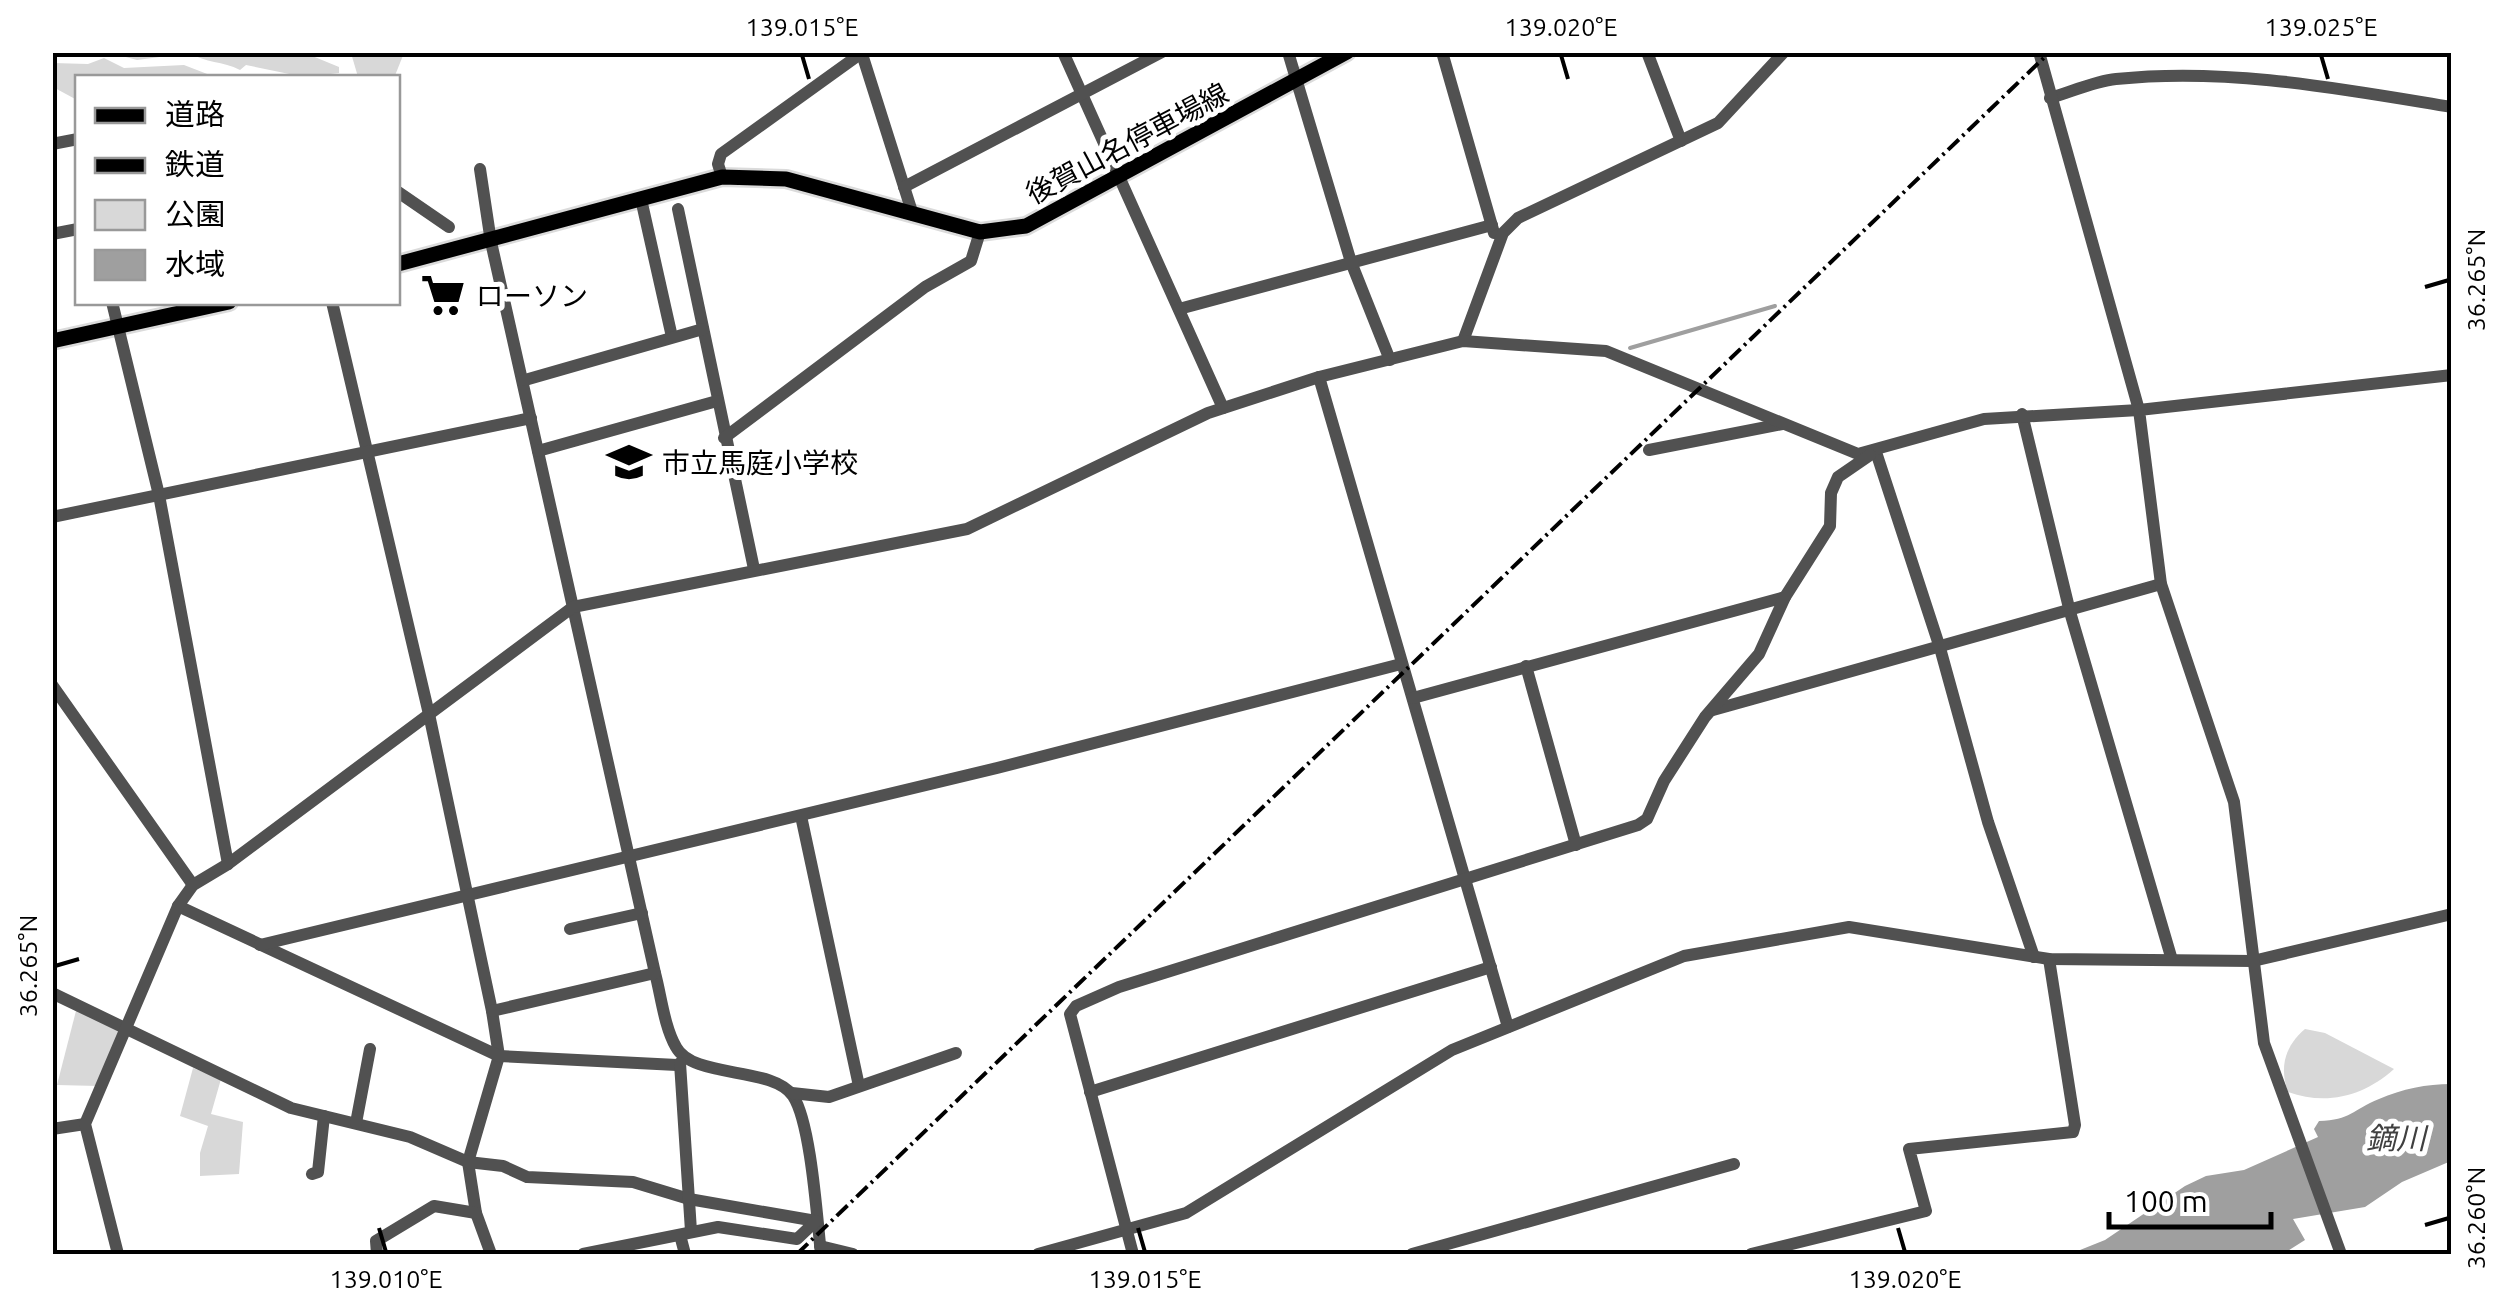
<svg xmlns="http://www.w3.org/2000/svg" width="2504" height="1307" font-family="Ubuntu,'Noto Sans JP',sans-serif">
<style>
.green{fill:#d8d8d8}
.water{fill:#9f9f9f}
.lines{fill:none;stroke-linecap:round;stroke-linejoin:round}
.stream{stroke:#9f9f9f;stroke-width:4}
.major-casing{stroke:#dbdbdb;stroke-width:20}
.minor{stroke:#515151;stroke-width:12}
.major{stroke:#000;stroke-width:15}
.rail{stroke:#000;stroke-width:4;stroke-dasharray:15 5 2.5 5;stroke-linecap:butt}
.ticks{fill:none;stroke:#000;stroke-width:4}
.labels{text-anchor:middle;dominant-baseline:central;stroke-width:10;stroke-linejoin:round;paint-order:stroke}
.street-label{font-size:28px;fill:#000;stroke:#fff}
.poi-label{font-size:28px;fill:#000;stroke:#fff;text-anchor:start}
.water-label{font-size:30px;font-style:italic;fill:#404040;stroke:#fff}
.neatline{fill:none;stroke:#000;stroke-width:4}
.ticks-label{font-size:25px;text-anchor:middle;fill:#000}
</style>
<rect width="100%" height="100%" fill="#fff"/>
<g class="green">
<path d="M111 53H305L339 67V73L304 77 246 65 240 70C223 61 205 63 190 53L137 60Z"/>
<polygon points="351,53 404,53 394,78 358,77"/>
<polygon points="104,58 124,68 184,65 215,77 78,78 77,100 53,87 53,63 88,64"/>
<polygon points="77,1007 122,1027 98,1086 57,1085"/>
<path d="M2305 1029 2325 1033 2394 1069C2364 1096 2327 1106 2288 1092 2279 1067 2285 1046 2305 1029Z"/>
<polygon points="193,1068 221,1079 211,1114 243,1122 239,1174 200,1176 200,1153 208,1126 180,1116"/>
</g>
<path class="water" d="M2451 1084V1161L2402 1182 2365 1207 2293 1219 2305 1240 2283 1254H2070L2105 1240 2185 1186 2206 1176 2244 1170 2318 1137 2314 1129 2319 1121C2351 1120 2352 1110 2379 1099 2402 1089 2427 1084 2451 1084Z"/>
<g class="lines">
<polyline class="stream" points="1630,348 1775,306"/>
<g class="major-casing">
<g id="major">
<polyline points="398,264 722,177 786,179 980,232 1026,226 1347,52"/>
<polyline points="52,341 229,302"/>
</g>
</g>
<g class="minor">
<polyline points="1063,52 1223,408"/>
<polyline points="1288,52 1351,262 1390,360"/>
<polyline points="1442,52 1494,233"/>
<polyline points="1647,52 1681,141"/>
<polyline points="862,54 913,215"/>
<path d="M2050 98C2071 92 2095 81 2116 79 2228 67 2342 89 2452 107"/>
<polyline points="52,144 78,139"/>
<path d="M480 169 491 242 655 973C661 995 664 1026 676 1047 693 1079 773 1066 793 1096 811 1123 817 1219 821 1254"/>
<polyline points="722,177 718,164 721,154 863,52"/>
<polyline points="904,187 1162,52"/>
<polyline points="398,192 449,227"/>
<polyline points="641,199 672,337"/>
<polyline points="678,209 754,569"/>
<polyline points="52,234 78,229"/>
<polyline points="112,302 159,495 228,864"/>
<polyline points="332,302 429,714 492,1011 499,1056 468,1162 476,1213 491,1254"/>
<polyline points="1179,309 1492,225"/>
<polyline points="1463,341 1503,233 1518,218 1718,123 1784,52"/>
<polyline points="1319,377 1508,1027"/>
<polyline points="525,380 703,329"/>
<polyline points="2022,414 2070,612 2172,960"/>
<polyline points="724,438 925,287 971,261 980,232"/>
<polyline points="1649,450 1782,424"/>
<polyline points="538,451 717,401"/>
<polyline points="1876,452 1940,648 1988,822 2034,957"/>
<polyline points="52,517 531,418"/>
<polyline points="1526,666 1576,845"/>
<polyline points="52,685 193,885"/>
<polyline points="1413,698 1785,597"/>
<polyline points="1713,710 2161,584"/>
<polyline points="801,816 859,1086"/>
<polyline points="178,906 499,1056 677,1065"/>
<polyline points="570,929 642,913"/>
<polyline points="260,945 997,768 1401,664"/>
<polyline points="52,993 291,1108 410,1137 468,1162 503,1166 527,1177 633,1182 689,1199 816,1221"/>
<polyline points="492,1011 655,973"/>
<polyline points="680,1063 691,1231"/>
<polyline points="1090,1092 1491,967"/>
<polyline points="792,1093 829,1097 956,1053"/>
<polyline points="356,1123 370,1049"/>
<polyline points="52,1129 85,1124"/>
<polyline points="312,1174 318,1172 324,1116"/>
<polyline points="680,1235 685,1254"/>
<polyline points="820,1246 853,1254"/>
<polyline points="118,1254 85,1124 178,906 193,885 228,864 573,607 967,529 1208,413 1319,377 1463,341 1606,351 1858,454 1984,419 2139,410 2039,52"/>
<polyline points="377,1254 376,1241 434,1206 476,1213"/>
<polyline points="583,1254 718,1227 797,1239 816,1221"/>
<polyline points="1038,1254 1186,1213 1452,1050 1684,956 1849,927 2049,959 2253,961 2452,914"/>
<polyline points="1133,1254 1070,1014 1076,1006 1119,987 1638,825 1647,819 1664,781 1705,717 1759,654 1785,597 1830,526 1831,493 1838,477 1870,455"/>
<polyline points="1412,1254 1734,1164"/>
<polyline points="1751,1254 1926,1211 1909,1149 2073,1132 2075,1125 2049,959"/>
<polyline points="2341,1254 2264,1043 2234,802 2161,584 2139,410 2452,375"/>
</g>
<use href="#major" class="major"/>
<polyline class="rail" points="797,1254 2050,52"/>
</g>
<path class="ticks" d="M802 55 809 79M1561 55 1568 79M2321 55 2328 79M2425 287 2449 280M55 966 79 959M2425 1225 2449 1218M379 1228 386 1252M1138 1228 1145 1252M1898 1228 1905 1252"/>
<defs>
<g id="supermarket-bare" transform="scale(3.45)"><path d="M-6-5.5h2.5l.6 2H6L4.5 2H-2.5L-4.4-4H-6ZM-1.5 3.2a1.3 1.3 0 1 0 .1 0ZM3 3.2a1.3 1.3 0 1 0 .1 0Z" fill="#000" stroke="#fff" stroke-width="2.5" paint-order="stroke"/></g>
<g id="school-bare" transform="scale(3.45)"><path d="M0-5L7-2L0 1L-7-2ZM-4 1L0 2.5L4 1V4Q0 6-4 4Z" fill="#000" stroke="#fff" stroke-width="2.5" paint-order="stroke"/></g>
</defs>
<g fill-rule="evenodd">
<use href="#supermarket-bare" x="443" y="295"/>
<use href="#school-bare" x="629" y="462"/>
</g>
<g class="labels">
<g class="street-label">
<text transform="translate(1127 143) rotate(-28)">後賀山名停車場線</text>
</g>
<g class="poi-label">
<text x="476" y="295">ローソン</text>
<text x="662" y="462">市立馬庭小学校</text>
</g>
<g class="water-label">
<text x="2396" y="1138">鏑川</text>
</g>
</g>
<rect width="2504" height="1307" fill="none" stroke="#ffffff" stroke-width="110"/>
<rect x="75" y="75" width="325" height="230" fill="#ffffff" stroke="#999999" stroke-width="2.5"/>
<rect x="95" y="108" width="50" height="15" fill="#000000" stroke="#999999" stroke-width="2.5"/>
<text x="165" y="125" font-size="30" fill="#000000">道路</text>
<rect x="95" y="158" width="50" height="15" fill="#000000" stroke="#999999" stroke-width="2.5"/>
<text x="165" y="175" font-size="30" fill="#000000">鉄道</text>
<rect x="95" y="200" width="50" height="30" fill="#d8d8d8" stroke="#999999" stroke-width="2.5"/>
<text x="165" y="225" font-size="30" fill="#000000">公園</text>
<rect x="95" y="250" width="50" height="30" fill="#9f9f9f" stroke="#999999" stroke-width="2.5"/>
<text x="165" y="275" font-size="30" fill="#000000">水域</text>
<path d="M2109 1212v15h162v-15" fill="none" stroke="#000000" stroke-width="5"/>
<text x="2124" y="1212" font-size="30" fill="#000000" stroke="#ffffff" stroke-width="8" paint-order="stroke">100 m</text>
<rect x="55" y="55" width="2394" height="1197" class="neatline"/>
<g class="ticks-label">
<text x="802" y="36">139.015°E</text>
<text x="1561" y="36">139.020°E</text>
<text x="2321" y="36">139.025°E</text>
<text transform="translate(2476 280) rotate(-90)" y="9">36.265°N</text>
<text transform="translate(28 966) rotate(-90)" y="9">36.265°N</text>
<text transform="translate(2476 1218) rotate(-90)" y="9">36.260°N</text>
<text x="386" y="1288">139.010°E</text>
<text x="1145" y="1288">139.015°E</text>
<text x="1905" y="1288">139.020°E</text>
</g>
</svg>
